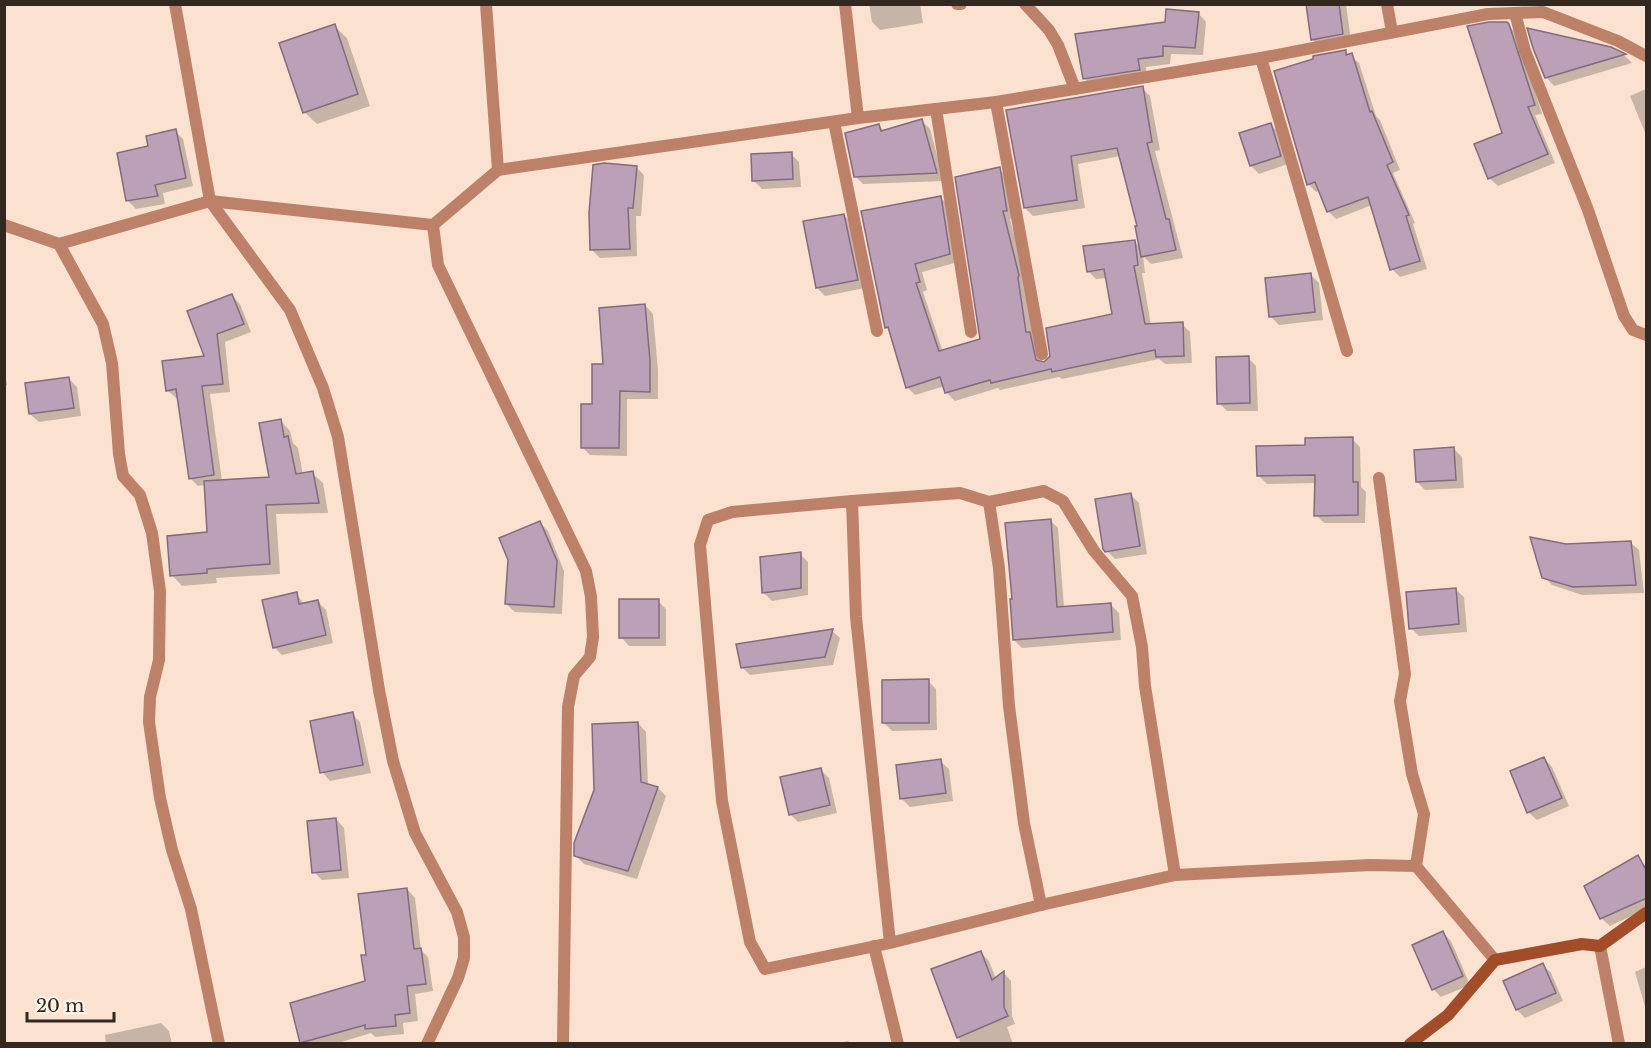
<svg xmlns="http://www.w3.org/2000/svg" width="1651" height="1048" font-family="'Libre Baskerville',serif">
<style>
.shadow{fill:#0003}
.building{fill:#bba0b7;stroke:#846a80;stroke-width:1.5}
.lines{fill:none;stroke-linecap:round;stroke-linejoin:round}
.street{stroke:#bd816a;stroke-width:12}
.secondary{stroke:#a24c29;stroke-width:12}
</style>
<rect width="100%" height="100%" fill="#fbe2d0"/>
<g class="shadow">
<polygon points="869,4 920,4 923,23 880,30 872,22"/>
<polygon points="1307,4 1346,4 1351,42 1320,47 1312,39"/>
<polygon points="1198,13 1206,22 1203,55 1171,54 1170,64 1146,67 1147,78 1092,87 1084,78 1166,23"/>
<polygon points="1506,23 1517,34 1542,114 1535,115 1555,163 1498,186 1489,178 1504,134"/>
<polygon points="334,26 347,38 370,106 317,124 304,112"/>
<polygon points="1610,49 1625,56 1632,63 1554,86 1546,77"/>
<polygon points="1345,52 1359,63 1376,116 1380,120 1400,170 1393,173 1415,223 1413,224 1427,269 1400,277 1392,269 1372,205 1336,219 1328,211 1320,190 1316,192 1308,184"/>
<polygon points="1142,88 1150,96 1160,150 1155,151 1183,258 1151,264 1143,256 1145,273 1142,273 1151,325 1182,324 1190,332 1192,363 1165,364 1159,359 1062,379 1059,377 1000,390 998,388 955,401 947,393 945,386 915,395 907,387 891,332 886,327 941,198 949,206 958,262 922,272 927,290 923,292 943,352 982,340 999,169 1007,177 1015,219 1010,219 1027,284 1025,286 1033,337 1037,342 1042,363 1044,364 1114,316 1107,278 1096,279 1088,271 1134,241 1141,248 1138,227 1121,156 1078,164 1085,208 1033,216 1025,208 1008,111"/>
<polygon points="1646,89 1646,135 1630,96"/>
<polygon points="922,121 930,129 944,181 863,184 855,176 879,126 885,132"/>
<polygon points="1271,125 1279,133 1288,164 1259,174 1251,166"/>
<polygon points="175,131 183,139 193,186 163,193 165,204 136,209 128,201 150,147"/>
<polygon points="791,154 799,162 801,187 762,189 753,180"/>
<polygon points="636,167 644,175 641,216 636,216 637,256 600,258 592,250"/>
<polygon points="844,215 852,223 865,288 825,296 817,288"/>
<polygon points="1311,275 1319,283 1323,320 1279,325 1270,316"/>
<polygon points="231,295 240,304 251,332 225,342 230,392 210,394 222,481 271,478 280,420 290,431 293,443 298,448 303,475 312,473 323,483 328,513 276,514 280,574 216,578 217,583 182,586 172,575 209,534 205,485 198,486 190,478 179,398 176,398 167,390 206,357"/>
<polygon points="645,305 653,314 658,370 658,399 627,399 627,456 590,455 582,447 605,366"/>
<polygon points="1248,358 1256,366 1258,411 1227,411 1219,403"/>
<polygon points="4,371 7,385 4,386"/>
<polygon points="69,379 77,387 81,416 39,422 30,414"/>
<polygon points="1352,439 1360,447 1361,487 1366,492 1365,523 1324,523 1316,515 1316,483 1267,484 1258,475 1307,447"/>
<polygon points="1454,449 1462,457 1464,488 1425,490 1417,482"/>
<polygon points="1130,494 1139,503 1147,554 1115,559 1104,548"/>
<polygon points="1050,520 1058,528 1064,608 1110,604 1119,613 1121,640 1022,648 1014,640 1014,600"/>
<polygon points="540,523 548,531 564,571 562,614 515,612 506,604"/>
<polygon points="1630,542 1639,550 1644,593 1582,595 1552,585 1544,577 1565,545"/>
<polygon points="800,554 808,562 808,595 772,601 764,593 762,558"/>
<polygon points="1455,589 1464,597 1467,632 1419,636 1411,628"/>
<polygon points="296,594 305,605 318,602 326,610 333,643 282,655 274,647"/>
<polygon points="658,601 666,609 666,646 629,646 621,637"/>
<polygon points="832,631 840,638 833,665 750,675 742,667"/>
<polygon points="928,681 936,689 937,730 892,731 884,723"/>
<polygon points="352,714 360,722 371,773 330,781 322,772"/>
<polygon points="638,723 646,732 648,786 658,788 666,796 637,879 584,864 576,856"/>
<polygon points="1544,758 1552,767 1569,806 1537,820 1528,812"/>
<polygon points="940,761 949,769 953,801 910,807 902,799"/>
<polygon points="820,769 829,778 837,813 798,822 790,814"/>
<polygon points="336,819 344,828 349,878 322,880 314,872"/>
<polygon points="1638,857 1646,867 1646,913 1642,911 1610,926 1601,918"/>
<polygon points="407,889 415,898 421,950 428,957 433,991 415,994 418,1021 403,1023 404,1034 375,1037 371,1033 335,1044 303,1044 302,1042 367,983 367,956"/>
<polygon points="1443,933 1451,941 1470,985 1441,997 1433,989"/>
<polygon points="981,953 989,961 996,979 1004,973 1011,981 1012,1016 1015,1024 1007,1027 1013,1044 961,1044 933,970"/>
<polygon points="1543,965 1551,973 1563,1001 1525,1018 1517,1010"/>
<polygon points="1646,967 1646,1010 1635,972"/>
<polygon points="161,1023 169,1031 172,1044 106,1044 105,1035"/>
<polygon points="848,1041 851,1044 833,1044"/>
</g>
<g class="building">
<polygon points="1306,4 1339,4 1343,34 1311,40"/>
<polygon points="1166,9 1199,12 1195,48 1163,46 1163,56 1138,59 1140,70 1083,79 1075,34 1165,22"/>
<polygon points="1489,22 1507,22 1509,24 1535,105 1528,107 1548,154 1488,179 1474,144 1502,133 1467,26"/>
<polygon points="335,24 358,94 303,113 279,43"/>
<polygon points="1527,28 1611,47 1626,54 1545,78 1533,48"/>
<polygon points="1346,50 1346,55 1352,53 1370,112 1372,111 1393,162 1387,165 1409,215 1406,216 1420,261 1390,270 1368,197 1327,212 1315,182 1307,185 1274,71 1313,59 1313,56"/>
<polygon points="1143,86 1152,142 1147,143 1166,219 1169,219 1176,250 1141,257 1135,226 1137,226 1117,148 1071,156 1077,200 1024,208 1006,110"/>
<polygon points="922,119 937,173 854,177 845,133 879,124 881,131"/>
<polygon points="1271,123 1281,156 1250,166 1239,133"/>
<polygon points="176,129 186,178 155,185 158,196 126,201 117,153 148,146 146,136"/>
<polygon points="792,152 793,179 752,181 751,154"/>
<polygon points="604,163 637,166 633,208 628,208 630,249 590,250 589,213 593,165"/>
<polygon points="1000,167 1007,211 1003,211 1019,275 1018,278 1026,332 1030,332 1036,360 1044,362 1050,356 1046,328 1112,314 1104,269 1087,272 1083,246 1135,240 1138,265 1134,266 1145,324 1183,322 1184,356 1156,357 1155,350 1052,372 1051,369 991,383 990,380 945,393 940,377 906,388 888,327 885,328 861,211 941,196 950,254 915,264 920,282 916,283 939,351 980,339 955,177"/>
<polygon points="844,214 858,280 816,288 803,221"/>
<polygon points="1311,273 1315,312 1269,317 1265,278"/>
<polygon points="232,294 244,324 217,334 223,384 202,386 214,475 189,479 176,389 166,391 162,361 204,356 187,311"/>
<polygon points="645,304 650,361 650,392 620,391 619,448 581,448 581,404 592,404 592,364 603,364 599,308"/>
<polygon points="1249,356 1250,403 1217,404 1216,357"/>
<polygon points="69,377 74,408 29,414 25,383"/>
<polygon points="281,419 284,437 288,436 296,474 313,471 319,503 266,505 270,564 207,569 207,573 170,576 167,536 207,532 204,481 269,477 259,423"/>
<polygon points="1353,437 1353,482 1358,482 1358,515 1314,516 1315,475 1257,476 1256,446 1305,445 1305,438"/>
<polygon points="1454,447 1456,480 1416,482 1414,450"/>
<polygon points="1131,493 1140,546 1105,552 1103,549 1095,499"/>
<polygon points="1051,519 1057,607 1111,603 1113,632 1013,640 1010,599 1012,599 1005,523"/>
<polygon points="540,521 557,561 554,607 505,604 508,560 499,538"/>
<polygon points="1530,537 1566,544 1631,541 1636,585 1573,587 1542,578"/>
<polygon points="801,552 801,588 762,593 760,557"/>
<polygon points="1456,588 1459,624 1409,629 1406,592"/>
<polygon points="297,592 299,604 318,600 326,635 273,648 262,600"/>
<rect x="619" y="599" width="40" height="39"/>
<polygon points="833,629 825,657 741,668 736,644"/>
<polygon points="929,679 929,723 882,723 882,680"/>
<polygon points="353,712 363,765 320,773 310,721"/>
<polygon points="638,722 641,782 658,787 628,871 574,856 574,843 594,790 592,724"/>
<polygon points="1544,757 1562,798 1527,813 1510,771"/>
<polygon points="941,759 946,793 900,799 896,765"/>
<polygon points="821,768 830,805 789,815 780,777"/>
<polygon points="336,818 341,870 312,873 307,821"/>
<polygon points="1638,855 1647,872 1647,898 1600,919 1584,886"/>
<polygon points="407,888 414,949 421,948 426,984 407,986 410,1013 395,1015 396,1026 365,1029 365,1025 300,1043 290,1003 365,981 361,955 366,955 358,894"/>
<polygon points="1443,931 1463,976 1432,990 1412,945"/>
<polygon points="981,951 992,980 1004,971 1004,1007 1008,1016 957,1038 931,969"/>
<polygon points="1543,963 1556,993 1516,1010 1503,981"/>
</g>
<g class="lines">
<g class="street">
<polyline points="175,4 210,201 290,310 323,388 338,437 379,690 393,761 415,833 457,912 464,937 464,958 458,978 427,1044"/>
<polyline points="486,4 498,170"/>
<polyline points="845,4 858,118"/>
<polyline points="957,4 961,4"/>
<polyline points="1025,4 1049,30 1058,45 1075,89"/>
<polyline points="1387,4 1392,32"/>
<polyline points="1515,13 1543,12 1618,41 1646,56"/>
<polyline points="1261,58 1347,351"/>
<polyline points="996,102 1042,354"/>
<polyline points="936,109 971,332"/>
<polyline points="834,122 877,331"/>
<polyline points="4,225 59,244 103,324 112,363 119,454 123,476 140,495 152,533 160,591 159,660 150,697 149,722 160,798 172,850 191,909 219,1044"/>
<polyline points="433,225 438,265 586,571 591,597 593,637 590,657 574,676 568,707 563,1044"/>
<polyline points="59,244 210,201 433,225 498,170 858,118 996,102 1261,58 1488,14 1515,13 1525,51 1588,210 1624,316 1633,330 1646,335"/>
<polyline points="1379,478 1405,674 1400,701 1412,774 1424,814 1416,866"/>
<polyline points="852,501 960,493 989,502 999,568 1009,706 1024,823 1041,905"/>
<polyline points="989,502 1044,491 1063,501 1094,551 1132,596 1142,647 1145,686 1175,875"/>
<polyline points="890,943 856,617 852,501 732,512 708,520 700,545 722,801 750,942 765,969 890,943 1041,905 1175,875 1370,865 1416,866 1495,960"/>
<polyline points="874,946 898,1044"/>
<polyline points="1600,946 1619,1044"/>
</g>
<polyline class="secondary" points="1410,1044 1448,1015 1495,960 1582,944 1600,946 1646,913"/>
</g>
<rect width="1651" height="1048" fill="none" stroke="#33281f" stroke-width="12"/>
<path d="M27 1012v9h87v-9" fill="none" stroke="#33281f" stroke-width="3"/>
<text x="36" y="1012" font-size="18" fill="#33281f" stroke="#fff2e9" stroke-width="4.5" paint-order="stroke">20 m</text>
</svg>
